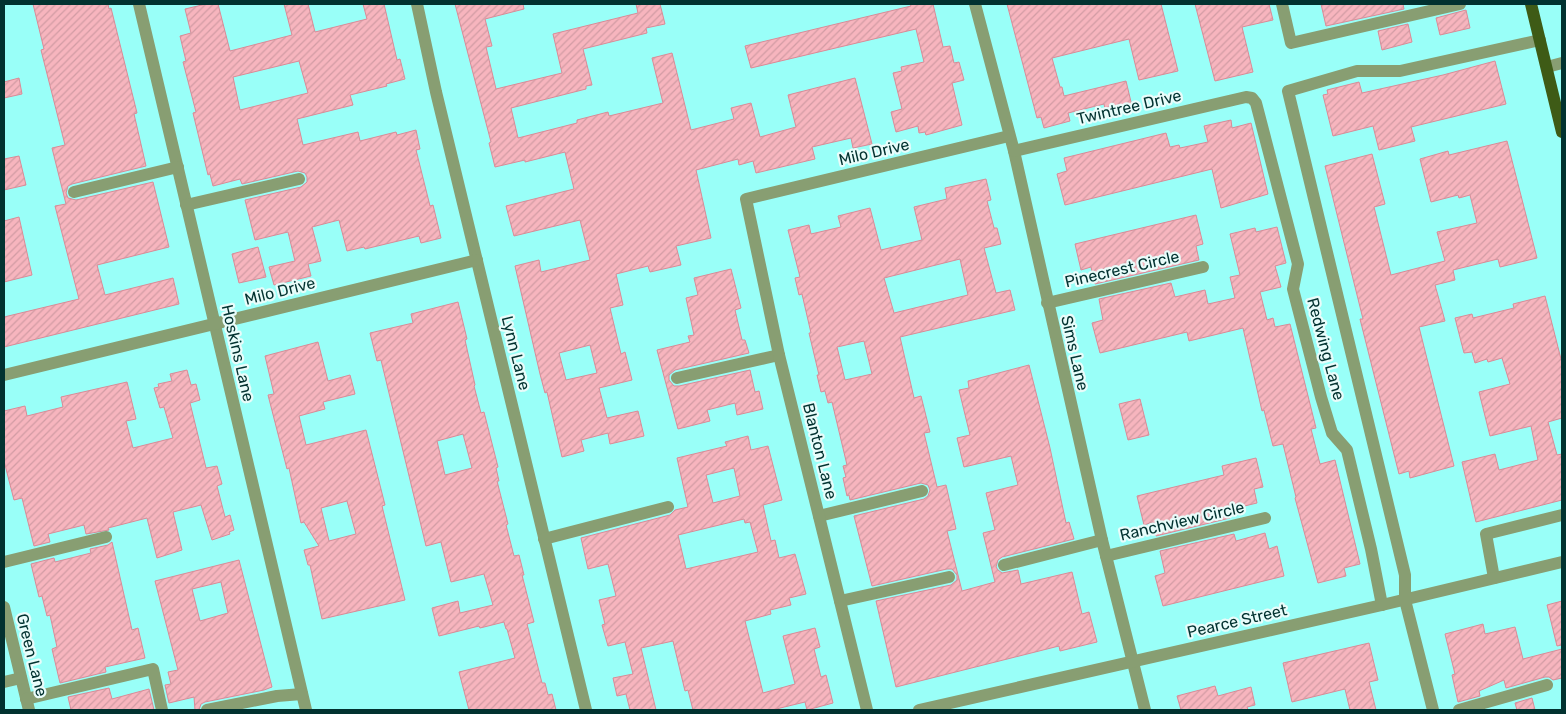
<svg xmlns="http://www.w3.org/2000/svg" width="1566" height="714" font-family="Rubik,sans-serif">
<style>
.building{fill:url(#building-hatch);stroke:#d98b97;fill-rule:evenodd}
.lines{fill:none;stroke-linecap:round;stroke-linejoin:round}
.minor{stroke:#889e72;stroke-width:12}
.major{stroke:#3e5b16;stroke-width:12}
.labels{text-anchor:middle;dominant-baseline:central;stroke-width:4.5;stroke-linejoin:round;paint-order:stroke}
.street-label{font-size:16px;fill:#023230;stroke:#e9fcfa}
</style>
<defs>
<pattern id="building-hatch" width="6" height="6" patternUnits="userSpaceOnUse" patternTransform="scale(1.25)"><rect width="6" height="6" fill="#f7b5be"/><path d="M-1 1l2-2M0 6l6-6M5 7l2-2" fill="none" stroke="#d29ca4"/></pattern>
</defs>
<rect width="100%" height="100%" fill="#99fff8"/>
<g class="building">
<polygon points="33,4 108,4 109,9 111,8 137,113 134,114 146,166 72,184 68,186 66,193 68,198 76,200 153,182 169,247 97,265 105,295 173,278 179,304 4,347 4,317 79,299 55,206 66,204 52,148 65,145 41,50 44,49"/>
<path d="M206 4H218L230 51 292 35 284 4H308L315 32 367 19 363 4H384L397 60 400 59 405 79 386 84 387 86 350 95 353 105 297 119 303 145 358 132 360 141 396 132 397 135 416 130 420 149 416 150 430 206 433 205 441 238 421 243 419 236 365 249 364 247 347 251 339 220 312 227 321 261 308 264 311 276 274 285 269 267 295 261 288 232 255 240 245 200 301 187 307 182V177L305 173 298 171 242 184 240 179 213 186 210 174 208 175 193 113 196 112 183 62 186 61 180 36 191 33 185 9ZM299 61 308 93 240 110 233 77Z"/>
<path d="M455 4H523L524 9 485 19 492 46 486 47 496 89 562 73 553 34 638 13 636 4H660L665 24 646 28 647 33 583 49 592 85 586 86V89L511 108 518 138 577 123V120L608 112 609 116 663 103 652 58 672 53 691 130 734 119 731 108 751 103 760 137 796 127 788 95 855 78 872 144 853 148 851 138 812 147 815 159 756 173 753 161 739 165 738 159 696 170 711 238 676 246 681 265 650 272 648 266 616 274 623 305 610 308 621 354 625 352 632 380 599 388 607 418 638 411 644 436 610 444 608 433 581 440 584 451 562 457 547 392 545 393 540 374 515 266 539 260 541 272 590 260 580 220 514 236 506 206 574 189 565 152 525 162V160L495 167 489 143 491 142ZM590 345 597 373 566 380 559 353Z"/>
<polygon points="910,4 933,4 943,47 950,46 954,63 959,62 964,80 952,83 962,125 926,135 925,132 919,133 918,126 896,132 891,112 902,109 893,73 902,71 901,67 924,62 916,29 751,68 745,46 911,6"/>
<polygon points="1007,4 1161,4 1178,71 1139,80 1129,39 1052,58 1060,87 1062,87 1064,96 1126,81 1132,106 1106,113 1104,104 1068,113 1070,121 1044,128 1041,117 1037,118"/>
<polygon points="1195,4 1269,4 1273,20 1242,27 1253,72 1215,81"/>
<polygon points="1321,4 1403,4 1404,9 1326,26"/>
<polygon points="1466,10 1470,28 1440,35 1436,18"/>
<polygon points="1408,24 1412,42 1382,50 1378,31"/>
<polygon points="1495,61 1506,104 1411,127 1415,141 1379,150 1373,126 1333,136 1323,95 1328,94 1327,90 1359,82 1362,93 1443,75"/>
<polygon points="19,78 22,94 4,98 4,82"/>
<polygon points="1231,120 1232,128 1251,123 1268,194 1221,208 1212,169 1065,205 1057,174 1067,171 1064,158 1166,133 1170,147 1179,145 1180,148 1208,142 1204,126"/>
<polygon points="1507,141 1537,258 1500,267 1498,259 1453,270 1455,280 1435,285 1445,321 1419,327 1454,466 1410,478 1409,471 1399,474 1360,319 1363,319 1325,166 1372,154 1385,204 1374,207 1391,275 1445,261 1437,232 1477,223 1470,195 1459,198 1458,195 1431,202 1420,159 1448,151 1449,155"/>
<polygon points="19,156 26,185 4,190 4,159"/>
<path d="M986 179 991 200 987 201 994 228H997L1001 244 984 248 996 293 1010 290 1015 310 900 337 914 398 921 396 930 432 924 433 937 487 946 485 956 529 947 531 962 591 995 582 983 533 995 530 986 493 1018 485 1011 456 964 467 957 438 970 435 959 390 969 388 968 381 1029 365 1050 448 1066 523 1069 522 1074 539 1002 557 998 560 996 567 998 570 1002 573 1018 570 1021 584 1072 572 1082 614 1089 612 1097 642 1060 651 1059 646 896 687 876 601 951 585 957 580V575L952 569H947L872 586 854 516 924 499 928 496 930 490 928 485 921 483 850 500 849 495 847 496 843 478 846 477 843 466 847 465 832 402 828 403 825 391 821 392 817 375H819L809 333H811L802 294 799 295 795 278 800 277 788 230 809 225 811 234 841 227 838 216 870 208 881 250 922 240 914 207 947 199 945 188ZM960 259 968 295 894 313 884 278ZM864 341 872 374 845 380 837 347Z"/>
<polygon points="1196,215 1203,244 1196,246 1199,260 1095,284 1091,267 1081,270 1075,244"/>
<polygon points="19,217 32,275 4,282 4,221"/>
<polygon points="1277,227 1286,263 1275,266 1281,287 1260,292 1267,320 1273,318 1275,327 1290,324 1316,428 1311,429 1320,464 1335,460 1360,564 1344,568 1346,576 1318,583 1295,498 1296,497 1283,444 1273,446 1264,410 1262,411 1243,328 1189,341 1187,332 1100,353 1092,323 1103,320 1099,299 1171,283 1175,297 1205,290 1208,304 1235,298 1230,277 1240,275 1230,234 1255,228 1256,232"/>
<polygon points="258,247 266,277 239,283 232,254"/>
<polygon points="731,269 741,308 735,310 742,340 745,340 749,353 675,370 669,375 669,380 674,386 679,386 750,370 755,392 759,391 763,409 737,415 735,403 707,410 710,421 678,429 657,350 690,342 688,336 694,335 686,298 698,295 694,278"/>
<polygon points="1545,296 1562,363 1562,418 1548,422 1557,455 1562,454 1562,500 1476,522 1462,462 1495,454 1499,470 1538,460 1531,426 1490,436 1479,392 1510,384 1502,358 1488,362 1487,359 1475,363 1472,352 1464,353 1455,318 1472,314 1473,318 1514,308 1513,304"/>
<path d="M458 302 467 339 465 340 475 385 474 386 481 413 484 412 498 467 496 468 499 481H497L508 524 506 525 514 556 519 555 524 575H522L534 622 527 624 542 683H545L548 695 552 694 556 710H469L459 672 515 658 507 629H506L504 622 480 628 479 626 439 636 432 608 458 601 460 613 493 605 484 574 451 582 441 542 426 546 381 360 377 361 370 333 413 323 411 314ZM463 434 472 468 445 475 437 441Z"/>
<path d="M318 342 328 381 350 375 355 394 323 402 325 409 299 416 306 445 366 430 385 505 382 506 405 600 322 619 310 565H308L304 550 319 546 304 522 301 523 289 468 287 469 268 395 274 394 265 356ZM347 501 356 534 329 541 321 508Z"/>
<polygon points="187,370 191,385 196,384 200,400 190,403 206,468 217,466 222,484 217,486 225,517 230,515 234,530 229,532 230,534 212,540 201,505 173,512 182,550 157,558 147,518 108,528 109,530 86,534 84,525 48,534 50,542 34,546 22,498 14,500 4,461 4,411 25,406 27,416 63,407 61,397 127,382 136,419 126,421 133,448 173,438 164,407 160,408 154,388 159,387 158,384 172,381 170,374"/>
<polygon points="1140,399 1149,435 1128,440 1119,404"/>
<path d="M748 436 751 450 768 446 782 500 763 505 771 541 775 540 779 558 795 554 806 594 789 598 791 605 770 610 771 614 745 621 763 693 795 684 783 636 815 628 820 647 814 649 821 677 826 675 833 703 807 710 805 702 772 710H693L688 690 685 691 673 641 641 648 656 710H630L626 694 617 696 613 678 633 674 625 642 608 646 602 625 605 624 599 600 616 596 608 564 588 569 581 538 670 515 675 510 688 507 677 458 727 446 725 442ZM734 468 740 496 713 503 706 475ZM744 519 745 523 750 522 758 552 686 569 678 535Z"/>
<polygon points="1256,458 1263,487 1254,489 1257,503 1228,510 1230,518 1156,536 1153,522 1144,525 1137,496 1224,475 1222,466"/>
<polygon points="1265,533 1269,549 1277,546 1284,576 1163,606 1155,576 1165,573 1160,551 1234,534 1236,541"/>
<polygon points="112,542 132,630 138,628 145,658 105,667 106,672 60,683 52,649 57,647 50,615 47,616 42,596 39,597 31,564 54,558 55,562 91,553 90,549 108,545"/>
<path d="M239 560 272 687 264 690 205 702 201 704 199 710H195L194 697 169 703 165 685 171 684 168 672 178 670 155 581ZM221 582 228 613 200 621 192 589Z"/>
<polygon points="1562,601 1562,645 1557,646 1547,605"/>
<polygon points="1483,624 1485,634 1515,627 1523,659 1562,649 1562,678 1553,680 1549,677 1545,677 1506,688 1504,680 1479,691 1480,696 1458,702 1452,675 1455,674 1445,634"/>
<polygon points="1369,643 1378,680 1369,682 1376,710 1350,710 1345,689 1292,702 1283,663"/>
<polygon points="1215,686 1218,696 1251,687 1255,705 1247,707 1248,710 1181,710 1177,696"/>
<polygon points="109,688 112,699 149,689 154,710 71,710 68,697"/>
<polygon points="1532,698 1535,710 1517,710 1515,703"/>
</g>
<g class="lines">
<g class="minor">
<polyline points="139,4 306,710"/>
<polyline points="417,4 436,92 586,710"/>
<polyline points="975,4 1014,151 1102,540 1145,710"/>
<polyline points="1282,4 1291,43 1460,4"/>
<polyline points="1547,67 1562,63"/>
<polyline points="1014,151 1246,97 1252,98 1256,103 1298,264 1293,289 1321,397 1332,433 1347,450 1371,549 1382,605"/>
<polyline points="74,192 178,167"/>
<polyline points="186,205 299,179"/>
<polyline points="1047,303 1203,267"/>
<polyline points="4,375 477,260"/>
<polyline points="677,378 779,355"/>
<polyline points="819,516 922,491"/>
<polyline points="544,539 668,507"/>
<polyline points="1106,556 1265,518"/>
<polyline points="4,562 106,537"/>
<polyline points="1004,565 1102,540"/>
<polyline points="1494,578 1486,534 1562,515"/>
<polyline points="840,601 949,577"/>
<polyline points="4,607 29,710"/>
<polyline points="4,682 21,678"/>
<polyline points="26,699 153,669 162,710"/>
<polyline points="207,710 277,696 302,694"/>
<polyline points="867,710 779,355 746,199 1009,136"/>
<polyline points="919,710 1382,605 1562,562"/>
<polyline points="1433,710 1405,600 1405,575 1288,91 1357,71 1400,71 1540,40"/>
<polyline points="1459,710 1547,685"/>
</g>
<polyline class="major" points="1531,4 1562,132"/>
</g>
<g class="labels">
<g class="street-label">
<text transform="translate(1129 107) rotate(-13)">Twintree Drive</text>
<text transform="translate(874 152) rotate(-13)">Milo Drive</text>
<text transform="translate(1122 269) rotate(-13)">Pinecrest Circle</text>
<text transform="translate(280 291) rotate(-14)">Milo Drive</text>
<text transform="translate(1326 349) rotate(75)">Redwing Lane</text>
<text transform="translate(238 353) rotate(77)">Hoskins Lane</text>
<text transform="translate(516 353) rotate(76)">Lynn Lane</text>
<text transform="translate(1075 353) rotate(77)">Sims Lane</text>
<text transform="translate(820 451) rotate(76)">Blanton Lane</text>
<text transform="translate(1182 521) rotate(-13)">Ranchview Circle</text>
<text transform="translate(1237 621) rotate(-13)">Pearce Street</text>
<text transform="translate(32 655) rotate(76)">Green Lane</text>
</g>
</g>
<rect width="1566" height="714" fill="none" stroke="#023230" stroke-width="10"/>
</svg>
